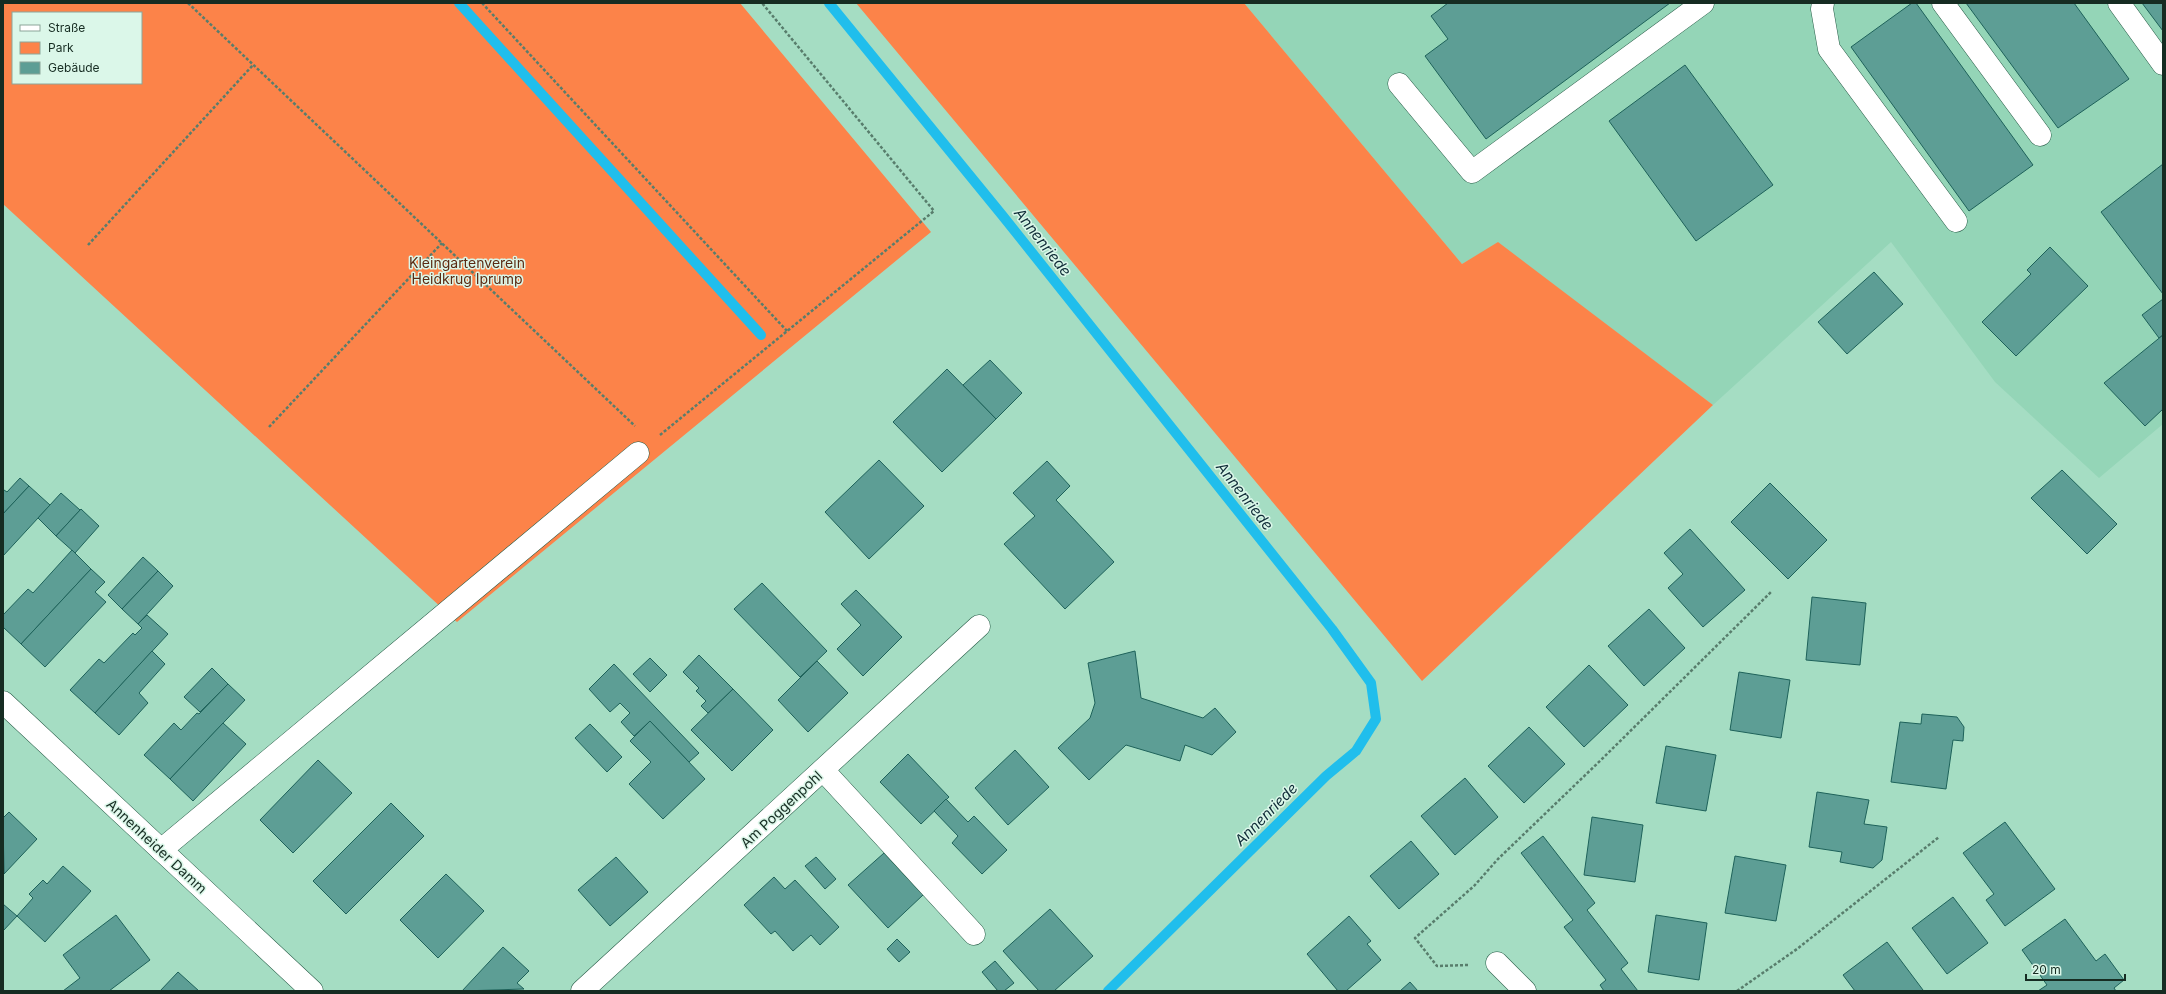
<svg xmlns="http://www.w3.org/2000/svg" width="2166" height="994" font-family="Inter,sans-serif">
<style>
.built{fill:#94d5b7}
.green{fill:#fc8349;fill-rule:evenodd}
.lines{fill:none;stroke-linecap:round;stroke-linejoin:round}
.stream{stroke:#20beec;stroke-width:10}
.building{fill:#5d9e95;stroke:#1e625a}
.minor-casing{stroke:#255a45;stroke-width:23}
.path{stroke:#587d6c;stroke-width:2.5;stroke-dasharray:3 2;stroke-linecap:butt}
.minor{stroke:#fff;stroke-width:22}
.labels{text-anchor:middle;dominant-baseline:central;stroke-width:3;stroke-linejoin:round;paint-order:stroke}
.park-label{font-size:14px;fill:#5b2a13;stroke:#dbf7e9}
.street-label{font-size:14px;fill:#162c22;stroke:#dbf7e9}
.water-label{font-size:15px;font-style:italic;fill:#102d38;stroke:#dbf7e9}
</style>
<rect width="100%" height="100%" fill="#a5ddc3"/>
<polygon class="built" points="1244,3 2163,3 2163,424 2099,478 1995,382 1891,242 1713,405 1498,243 1462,264"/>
<g class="green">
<path d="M3 3H740L931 232 457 622 3 204ZM13 13H141V83H13Z"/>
<polygon points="856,3 1244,3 1462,264 1498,242 1713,405 1422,681"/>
</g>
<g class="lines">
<g class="stream">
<polyline points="459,3 761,335"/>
<polyline points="829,3 1002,215 1332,629 1371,683 1376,719 1356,751 1326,776 1108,991"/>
</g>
</g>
<g class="building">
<polygon points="1448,3 1670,3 1486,139 1425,56 1448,39 1431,16"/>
<polygon points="1912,3 1916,3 2033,165 1969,211 1851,47"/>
<polygon points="1966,3 2074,3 2129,79 2058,128"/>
<polygon points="2142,3 2163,3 2163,31"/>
<polygon points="1685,65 1773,185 1696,241 1609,121"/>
<polygon points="2163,164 2163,294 2101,212"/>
<polygon points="2050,247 2088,286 2016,356 1982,322 2031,274 2027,270"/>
<polygon points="1874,272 1903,304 1847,354 1818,322"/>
<polygon points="2163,299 2163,335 2159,338 2142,315"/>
<polygon points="2163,335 2163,409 2145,426 2104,383"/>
<polygon points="990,360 1022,393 996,419 963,385"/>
<polygon points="947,369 996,419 942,472 893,422"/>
<polygon points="879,460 924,506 869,559 825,512"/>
<polygon points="1047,461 1070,486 1056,500 1114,562 1065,609 1004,544 1035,516 1013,493"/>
<polygon points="2062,470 2117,524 2087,554 2031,498"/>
<polygon points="20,478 29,486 3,514 3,491 4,490 7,492"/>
<polygon points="1770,483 1827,540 1788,579 1731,522"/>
<polygon points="29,486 50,505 3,556 3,514"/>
<polygon points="61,493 80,510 56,536 38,518"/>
<polygon points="81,509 99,526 75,553 56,536"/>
<polygon points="1690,529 1745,590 1703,627 1668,588 1683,574 1664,553"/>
<polygon points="72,550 91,569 21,644 3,627 3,615 28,589 33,593"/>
<polygon points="143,557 158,571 122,609 108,595"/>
<polygon points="91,569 105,582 95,592 106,602 45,667 21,644"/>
<polygon points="158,571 173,586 138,624 122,609"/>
<polygon points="762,583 827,651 800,677 734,609"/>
<polygon points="856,590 902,637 863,676 837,649 861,625 841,604"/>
<polygon points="1812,597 1866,603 1860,665 1806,660"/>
<polygon points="1649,609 1685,648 1644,686 1608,646"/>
<polygon points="147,615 168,634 95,713 70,690 99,659 104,663 133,633 135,635 142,628 138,624"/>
<polygon points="152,651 165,664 139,693 148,703 119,735 95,713"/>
<polygon points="1135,651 1141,698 1203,718 1215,708 1236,732 1212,755 1185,745 1180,761 1126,745 1089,780 1058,748 1090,718 1095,703 1088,663"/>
<polygon points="699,655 733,689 708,713 701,706 706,701 696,691 699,688 683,672"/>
<polygon points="650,658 667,675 650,692 633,674"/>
<polygon points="817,661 848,693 808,732 778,700"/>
<polygon points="614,664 699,753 689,762 650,721 634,736 621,722 630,713 620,703 610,712 589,689"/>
<polygon points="1589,665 1628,705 1584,747 1546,707"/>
<polygon points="212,668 228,684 200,712 184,697"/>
<polygon points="1739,672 1790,680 1781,738 1730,730"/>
<polygon points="228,684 245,700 170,779 144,755 174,723 181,730 197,713 199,714"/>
<polygon points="733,689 773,730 732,771 691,730"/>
<polygon points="1922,714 1957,717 1964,727 1963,741 1953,740 1946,789 1891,782 1900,722 1921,724"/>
<polygon points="650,721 705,779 663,819 629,784 651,762 630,741"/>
<polygon points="223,723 246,744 193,801 170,779"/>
<polygon points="590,724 622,757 607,772 575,738"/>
<polygon points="1529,727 1565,764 1524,803 1488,766"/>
<polygon points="1666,746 1716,755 1706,811 1656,803"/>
<polygon points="1015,750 1049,787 1008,825 975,788"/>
<polygon points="908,754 949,797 921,824 880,782"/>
<polygon points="318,760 352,793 293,853 260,820"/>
<polygon points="1465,778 1498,817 1455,855 1421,816"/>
<polygon points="1817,792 1869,800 1864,824 1887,827 1882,860 1873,868 1840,862 1842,852 1809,847"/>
<polygon points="946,799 968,822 974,816 1007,850 982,874 952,843 958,836 934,811"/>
<polygon points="391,803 424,836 346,914 313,881"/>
<polygon points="9,812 37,839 4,874 3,818"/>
<polygon points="1592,817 1643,825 1635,882 1584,875"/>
<polygon points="2005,822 2055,889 2005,926 1986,900 1994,894 1963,853"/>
<polygon points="1543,836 1595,903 1587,910 1628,963 1621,969 1638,991 1604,991 1600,985 1606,980 1564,927 1573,920 1521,853"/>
<polygon points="1411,841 1439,874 1399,909 1370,876"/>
<polygon points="884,853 923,895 888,928 848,885"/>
<polygon points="1735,856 1786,865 1776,921 1725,913"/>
<polygon points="616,857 648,892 610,926 578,890"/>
<polygon points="816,857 836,879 825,889 805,866"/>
<polygon points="63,866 91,891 45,942 17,916 33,898 29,894 43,880 47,884"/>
<polygon points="446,874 484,911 438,958 400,920"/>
<polygon points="774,877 785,889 795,880 839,927 820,945 811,935 793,951 775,931 771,934 744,905"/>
<polygon points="1953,897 1988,943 1947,974 1912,928"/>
<polygon points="3,904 17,916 3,931"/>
<polygon points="1050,909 1093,956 1054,991 1039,991 1003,951"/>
<polygon points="116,915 150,960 109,991 63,991 80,978 63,955"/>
<polygon points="1656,915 1707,923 1699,980 1648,972"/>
<polygon points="1349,916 1371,941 1367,944 1381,960 1346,991 1338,991 1307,954"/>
<polygon points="2065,919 2096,961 2105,954 2124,980 2114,988 2116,991 2038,991 2047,985 2022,950"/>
<polygon points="897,939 910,952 899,962 887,949"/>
<polygon points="1887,942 1923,990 1922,991 1855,991 1843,975"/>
<polygon points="503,947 529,971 517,983 524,989 462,991"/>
<polygon points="995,961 1014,983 1004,991 998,991 982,972"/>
<polygon points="178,972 199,991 160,991"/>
<polygon points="1410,982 1418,991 1400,991"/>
</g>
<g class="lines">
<g class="minor-casing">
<g id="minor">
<polyline points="1823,3 1822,9 1829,49 1956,221"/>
<polyline points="1943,3 2040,135"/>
<polyline points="2119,3 2163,64"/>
<polyline points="1399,84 1472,172 1703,3"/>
<polyline points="3,702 312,991"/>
<polyline points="823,770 974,934"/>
<polyline points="161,850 638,453"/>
<polyline points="1497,963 1525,991"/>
<polyline points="582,991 979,626"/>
</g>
</g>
<g class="path">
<polyline points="188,3 635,426"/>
<polyline points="482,3 787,331"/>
<polyline points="88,245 253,65"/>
<polyline points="269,427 442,243"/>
<polyline points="660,435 934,211 762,3"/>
<polyline points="1468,965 1437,966 1415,938 1474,886 1498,859 1603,758 1771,592"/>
<polyline points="1737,991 1797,949 1939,837"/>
</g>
<use href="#minor" class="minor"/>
</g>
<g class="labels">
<g class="park-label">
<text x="467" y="262">Kleingartenverein<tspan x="467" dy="16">Heidkrug Iprump</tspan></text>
</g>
<g class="street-label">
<text transform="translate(781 809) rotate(-43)">Am Poggenpohl</text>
<text transform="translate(157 846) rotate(43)">Annenheider Damm</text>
</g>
<g class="water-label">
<text transform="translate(1043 242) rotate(52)">Annenriede</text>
<text transform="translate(1245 496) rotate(52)">Annenriede</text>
<text transform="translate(1266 814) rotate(-45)">Annenriede</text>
</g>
</g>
<rect width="2166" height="994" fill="none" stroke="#162c22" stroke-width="8"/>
<rect x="12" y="12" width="130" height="72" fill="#dbf7e9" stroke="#8ca699"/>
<rect x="20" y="25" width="20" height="6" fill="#ffffff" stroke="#8ca699"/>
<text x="48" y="32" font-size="12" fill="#162c22">Straße</text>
<rect x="20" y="42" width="20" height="12" fill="#fc8349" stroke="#8ca699"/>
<text x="48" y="52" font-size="12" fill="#162c22">Park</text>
<rect x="20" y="62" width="20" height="12" fill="#5d9e95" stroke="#8ca699"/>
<text x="48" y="72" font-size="12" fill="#162c22">Gebäude</text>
<path d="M2026 974v6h99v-6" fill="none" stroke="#162c22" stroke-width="2"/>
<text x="2032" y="974" font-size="12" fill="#162c22" stroke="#dbf7e9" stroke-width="3" paint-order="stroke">20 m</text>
</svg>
